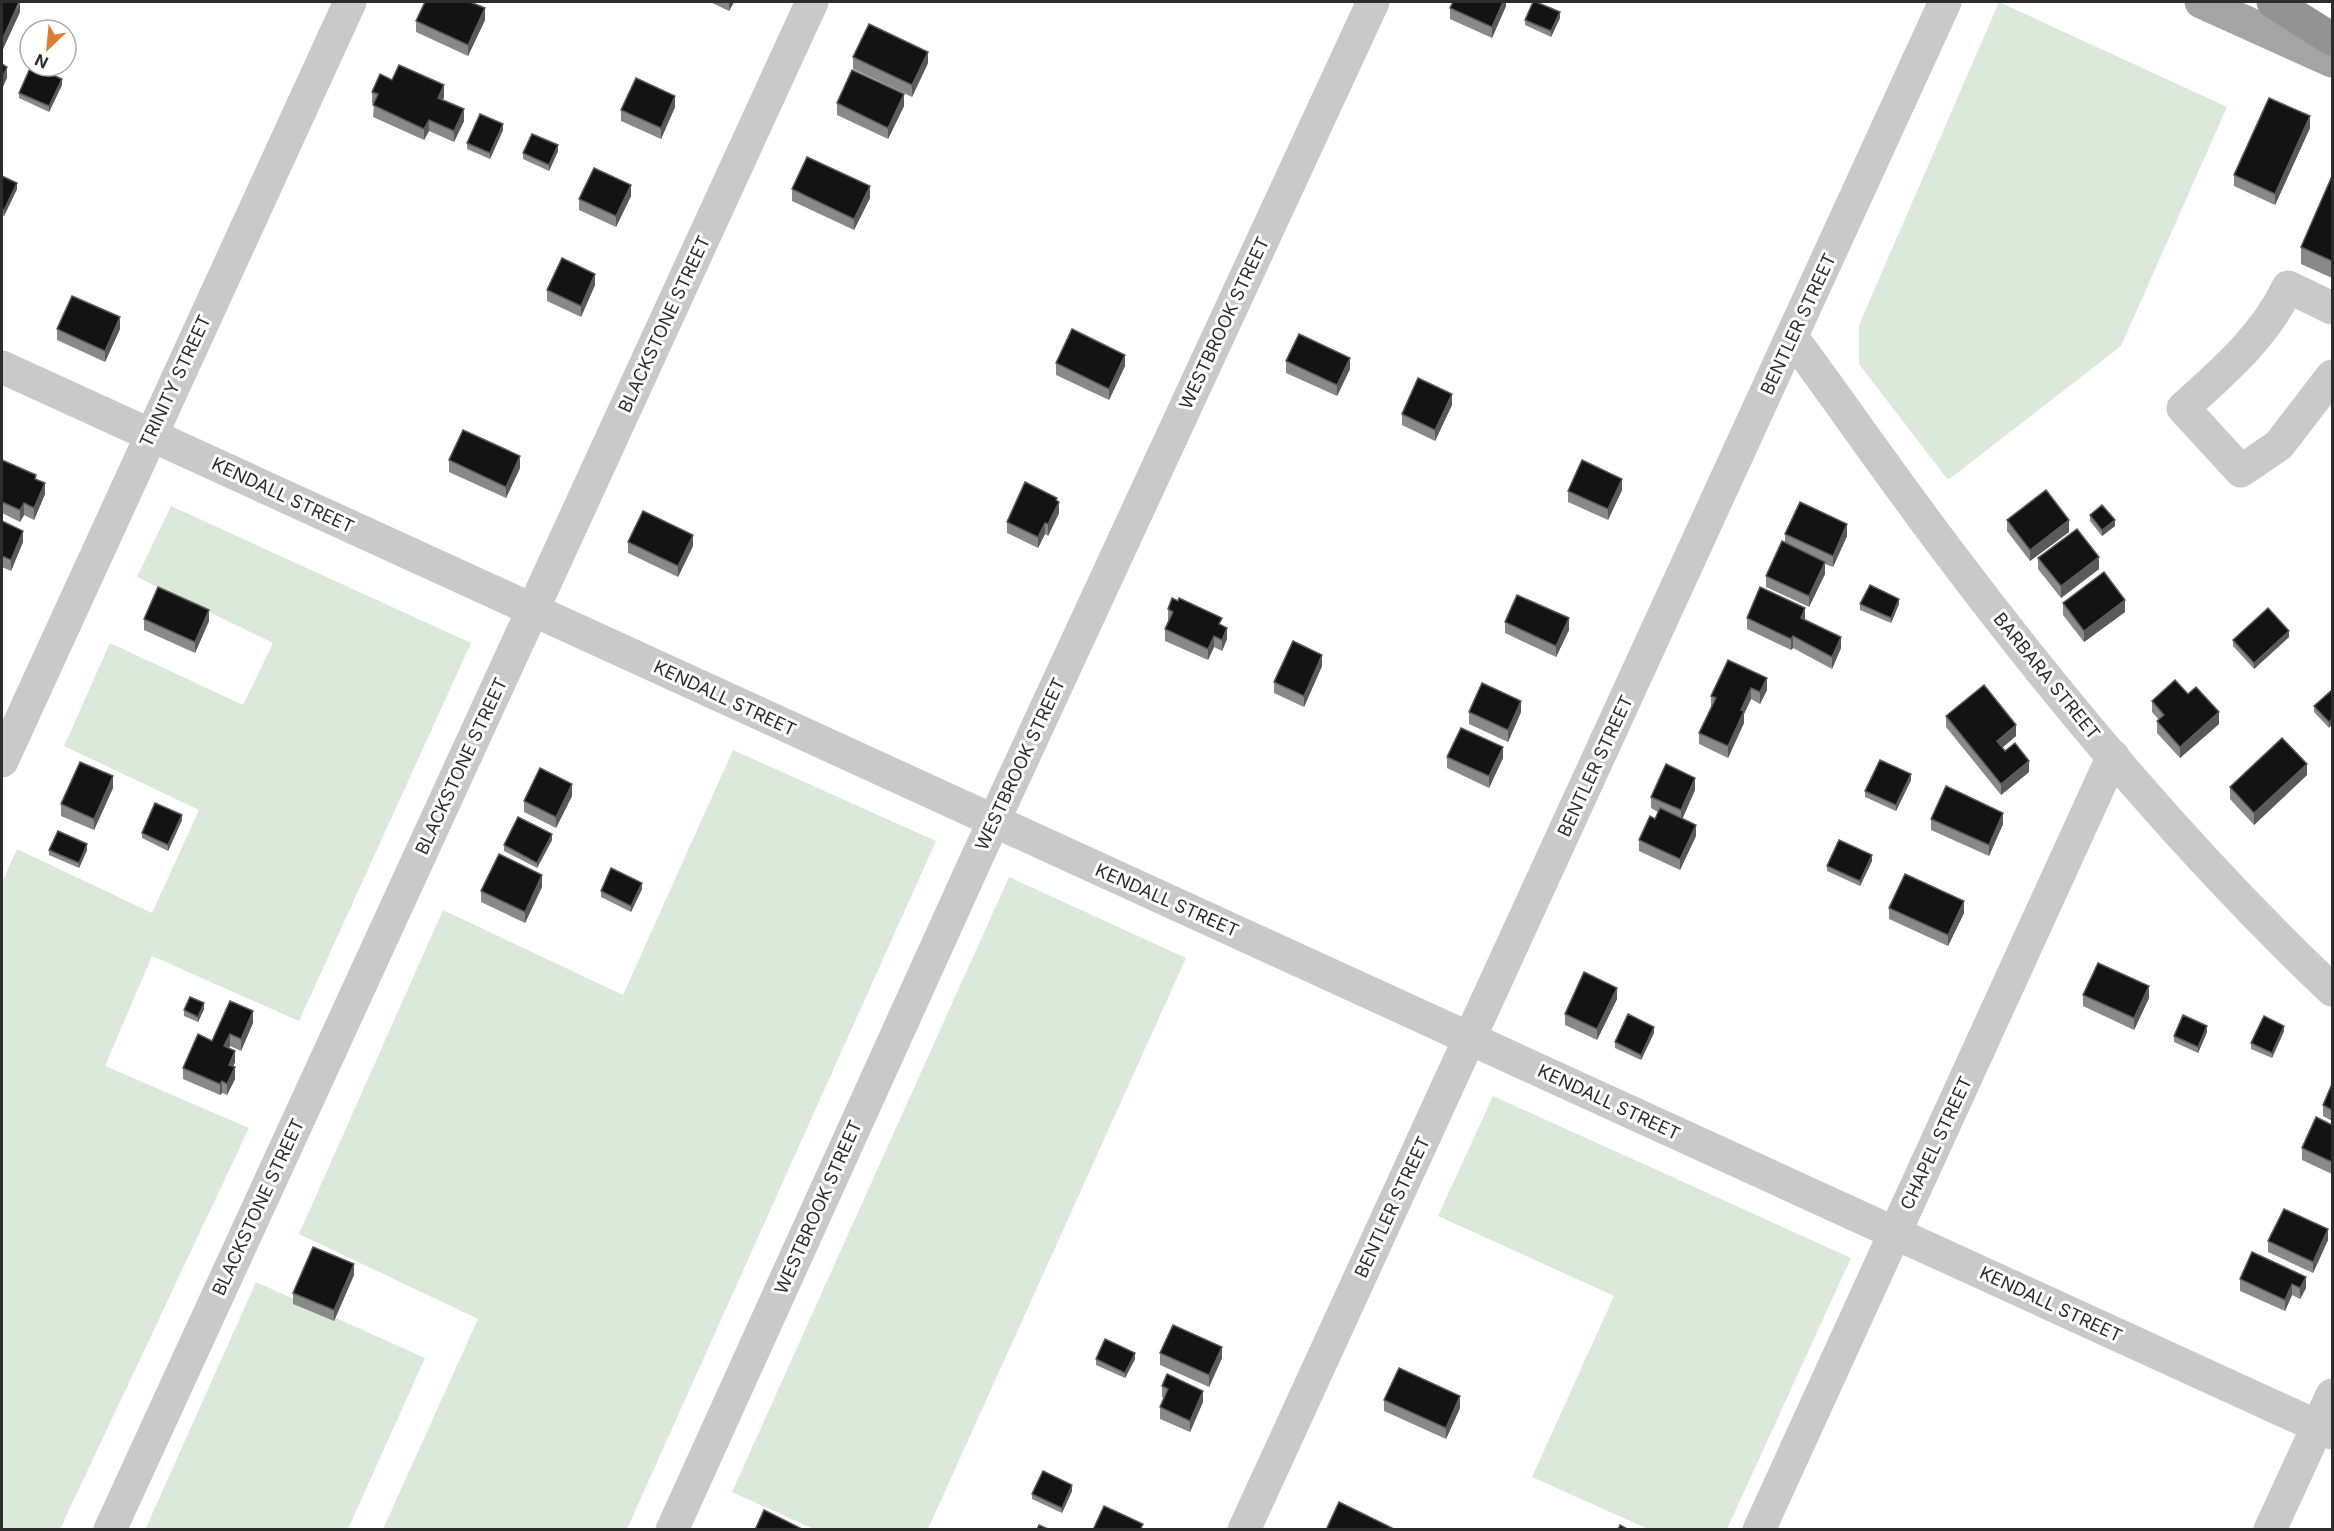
<svg xmlns="http://www.w3.org/2000/svg" width="2334" height="1531" font-family="Inter,sans-serif">
<style>
.green{fill:#dae9da}
.lines{fill:none;stroke-linecap:round;stroke-linejoin:round}
.minor{stroke:#c9c9c9;stroke-width:33}
.major{stroke:#a4a4a4;stroke-width:33}
.highway{stroke:#939393;stroke-width:33}
.wall{fill:#898989}
.shaded-wall{fill:#5a5a5a}
.building{fill:#131313;stroke:#5a5a5a;stroke-width:1.5}
.labels{text-anchor:middle;dominant-baseline:central;stroke-width:6;stroke-linejoin:round;paint-order:stroke}
.street-label{font-size:18px;fill:#2c2c2c;stroke:#fff}
</style>
<rect width="100%" height="100%" fill="#fff"/>
<g class="green">
<polygon points="1999,2 2227,107 2121,346 1948,480 1859,364 1859,325"/>
<polygon points="171,506 471,643 299,1021 152,956 105,1066 249,1128 60,1529 2,1530 2,882 17,849 152,913 199,810 64,746 110,643 243,705 273,643 137,577"/>
<polygon points="733,750 936,841 627,1529 383,1529 478,1319 299,1234 443,910 623,995"/>
<polygon points="1009,877 1186,958 928,1529 814,1529 732,1492"/>
<polygon points="1493,1096 1851,1258 1727,1529 1648,1529 1532,1477 1614,1296 1438,1216"/>
<polygon points="256,1282 425,1358 348,1529 145,1530"/>
</g>
<g class="lines">
<g class="minor">
<path d="M2332 308 2288 287C2265 336 2223 372 2183 408L2241 471 2279 445 2332 376"/>
<path d="M1792 337C1845 409 1896 483 1950 554 2066 708 2192 857 2332 990"/>
<polyline points="2,367 2332,1433"/>
<polyline points="2,761 350,2"/>
<polyline points="110,1530 812,2"/>
<polyline points="672,1530 979,853 1373,2"/>
<polyline points="1244,1530 1945,2"/>
<polyline points="1759,1530 2113,756"/>
<polyline points="2270,1530 2332,1395"/>
</g>
<polyline class="major" points="2201,2 2332,61"/>
<polyline class="highway" points="2273,2 2332,39"/>
</g>
<g class="wall">
<polygon points="2,2 20,12 3,49 2,49"/>
<polygon points="710,2 734,2 729,11"/>
<polygon points="1506,2 1506,6 1492,38 1450,19 1450,8"/>
<polygon points="1560,18 1551,37 1525,25 1525,20"/>
<polygon points="485,20 468,56 416,32 416,21"/>
<polygon points="853,57 928,63 912,97 853,69"/>
<polygon points="392,80 444,97 443,100 464,121 454,142 429,131 424,140 373,117 374,104 372,103 372,92"/>
<polygon points="62,85 49,112 19,98 19,93"/>
<polygon points="837,103 904,106 888,139 837,115"/>
<polygon points="675,107 661,139 621,121 621,110"/>
<polygon points="2310,128 2275,205 2234,186 2234,175"/>
<polygon points="503,130 490,159 467,149 467,143"/>
<polygon points="558,151 549,171 523,159 523,153"/>
<polygon points="2,176 17,189 4,216 2,215"/>
<polygon points="2332,176 2332,278 2301,264 2301,247"/>
<polygon points="792,189 870,198 854,230 792,201"/>
<polygon points="631,196 616,227 579,210 579,199"/>
<polygon points="595,285 581,317 547,301 547,290"/>
<polygon points="57,329 120,329 105,362 57,340"/>
<polygon points="1286,361 1350,369 1337,396 1286,373"/>
<polygon points="1056,363 1125,366 1109,400 1056,375"/>
<polygon points="1452,405 1435,441 1402,425 1402,414"/>
<polygon points="2,460 36,479 45,494 34,520 24,515 20,522 2,513"/>
<polygon points="449,460 520,468 506,498 449,472"/>
<polygon points="1622,490 1608,520 1568,502 1568,491"/>
<polygon points="1057,501 1059,513 1048,536 1045,534 1038,548 1007,533 1007,522"/>
<polygon points="2090,515 2115,526 2102,536 2090,521"/>
<polygon points="2007,520 2069,532 2030,561 2007,531"/>
<polygon points="2,521 23,542 11,571 2,567"/>
<polygon points="1785,534 1847,536 1833,567 1825,564 1825,574 1809,607 1766,587 1766,576 1785,543"/>
<polygon points="628,542 693,546 678,577 628,553"/>
<polygon points="2038,558 2099,569 2061,598 2038,569"/>
<polygon points="2063,603 2125,612 2084,642 2063,615"/>
<polygon points="1860,604 1899,604 1891,623 1860,610"/>
<polygon points="1168,609 1222,625 1227,639 1222,651 1214,647 1208,660 1165,641 1165,629 1169,621 1168,620"/>
<polygon points="1747,618 1805,620 1841,648 1832,669 1793,648 1791,650 1747,629"/>
<polygon points="144,619 209,621 195,653 144,630"/>
<polygon points="1505,622 1569,630 1556,657 1505,633"/>
<polygon points="2289,637 2254,669 2233,646 2233,640"/>
<polygon points="1728,660 1767,690 1760,704 1751,699 1744,714 1744,723 1728,758 1699,744 1699,733 1711,707 1711,696"/>
<polygon points="1322,666 1304,707 1274,693 1274,682"/>
<polygon points="2332,690 2329,728 2314,712 2314,706"/>
<polygon points="2188,694 2219,724 2180,758 2157,733 2157,721 2159,720 2152,712 2152,701"/>
<polygon points="1469,712 1521,712 1508,742 1469,724"/>
<polygon points="1946,716 2016,736 2002,748 2029,772 2001,795 1946,727"/>
<polygon points="1447,757 1503,758 1489,788 1447,768"/>
<polygon points="2307,775 2254,825 2230,799 2230,787"/>
<polygon points="1911,780 1896,811 1865,797 1865,791"/>
<polygon points="113,788 94,830 61,816 61,804"/>
<polygon points="1695,790 1682,819 1696,836 1680,870 1639,851 1639,840 1655,819 1658,812 1651,808 1651,797"/>
<polygon points="572,796 556,828 524,812 524,801"/>
<polygon points="1931,819 2003,824 1989,856 1931,830"/>
<polygon points="182,820 168,851 142,838 142,833"/>
<polygon points="552,840 537,868 504,851 504,845"/>
<polygon points="49,850 87,850 79,868 49,855"/>
<polygon points="1872,861 1860,886 1827,871 1827,866"/>
<polygon points="542,887 525,923 481,902 481,891"/>
<polygon points="642,889 631,912 601,897 601,891"/>
<polygon points="1889,908 1964,913 1948,946 1889,919"/>
<polygon points="2083,995 2149,998 2134,1030 2083,1006"/>
<polygon points="1617,999 1597,1040 1565,1025 1565,1014"/>
<polygon points="204,1009 198,1022 184,1016 184,1010"/>
<polygon points="253,1023 241,1051 230,1046 229,1048 235,1062 233,1067 235,1079 227,1095 222,1093 220,1095 183,1079 183,1068 212,1041"/>
<polygon points="2284,1031 2272,1058 2251,1049 2251,1043"/>
<polygon points="2207,1032 2198,1053 2174,1042 2174,1036"/>
<polygon points="1654,1033 1641,1060 1615,1048 1615,1042"/>
<polygon points="2332,1084 2332,1121 2323,1116 2323,1105"/>
<polygon points="2332,1125 2332,1174 2302,1160 2302,1148"/>
<polygon points="2328,1240 2313,1273 2268,1252 2268,1241"/>
<polygon points="354,1275 334,1321 293,1304 293,1293"/>
<polygon points="2306,1277 2306,1288 2300,1299 2292,1295 2285,1311 2240,1291 2240,1279"/>
<polygon points="1160,1353 1222,1358 1209,1387 1160,1365"/>
<polygon points="1096,1359 1135,1359 1125,1378 1096,1365"/>
<polygon points="1162,1386 1203,1402 1190,1432 1160,1419 1160,1407 1164,1398 1162,1397"/>
<polygon points="1384,1400 1460,1408 1446,1439 1384,1411"/>
<polygon points="1072,1491 1062,1513 1032,1499 1032,1494"/>
</g>
<g class="shaded-wall">
<polygon points="20,2 20,12 3,49 3,38"/>
<polygon points="729,2 734,2 729,11"/>
<polygon points="1503,2 1506,2 1506,6 1492,38 1492,27"/>
<polygon points="485,8 485,20 468,56 468,45"/>
<polygon points="1560,12 1560,18 1551,37 1551,31"/>
<polygon points="928,52 928,63 912,97 912,85"/>
<polygon points="7,67 7,78 2,89 2,78"/>
<polygon points="62,79 62,85 49,112 49,106"/>
<polygon points="444,85 444,97 438,110 438,98"/>
<polygon points="904,94 904,106 888,139 888,128"/>
<polygon points="675,96 675,107 661,139 661,128"/>
<polygon points="464,109 464,121 454,142 454,131"/>
<polygon points="2310,116 2310,128 2275,205 2275,194"/>
<polygon points="429,120 429,131 424,140 424,129"/>
<polygon points="503,124 503,130 490,159 490,153"/>
<polygon points="558,145 558,151 549,171 549,165"/>
<polygon points="17,183 17,189 4,216 4,210"/>
<polygon points="631,185 631,196 616,227 616,216"/>
<polygon points="870,186 870,198 854,230 854,219"/>
<polygon points="595,274 595,285 581,317 581,306"/>
<polygon points="120,317 120,329 105,362 105,351"/>
<polygon points="1125,355 1125,366 1109,400 1109,389"/>
<polygon points="1350,358 1350,369 1337,396 1337,385"/>
<polygon points="1452,394 1452,405 1435,441 1435,430"/>
<polygon points="520,456 520,468 506,498 506,487"/>
<polygon points="1622,479 1622,490 1608,520 1608,509"/>
<polygon points="45,483 45,494 34,520 34,508"/>
<polygon points="1057,498 1057,505 1059,502 1059,513 1048,536 1048,524"/>
<polygon points="24,503 24,515 20,522 20,510"/>
<polygon points="2069,520 2069,532 2030,561 2030,550"/>
<polygon points="2115,520 2115,526 2102,536 2102,530"/>
<polygon points="1045,523 1045,534 1038,548 1038,537"/>
<polygon points="1847,524 1847,536 1833,567 1833,556"/>
<polygon points="23,531 23,542 11,571 11,560"/>
<polygon points="693,535 693,546 678,577 678,566"/>
<polygon points="2099,557 2099,569 2061,598 2061,586"/>
<polygon points="1825,562 1825,574 1809,607 1809,596"/>
<polygon points="1899,599 1899,604 1891,623 1891,618"/>
<polygon points="2125,600 2125,612 2084,642 2084,631"/>
<polygon points="1805,608 1805,620 1801,630 1801,618"/>
<polygon points="209,610 209,621 195,653 195,642"/>
<polygon points="1569,618 1569,630 1556,657 1556,646"/>
<polygon points="1227,628 1227,639 1222,651 1222,640"/>
<polygon points="2289,631 2289,637 2254,669 2254,663"/>
<polygon points="1214,636 1214,647 1208,660 1208,649"/>
<polygon points="1793,636 1793,648 1791,650 1791,639"/>
<polygon points="1841,637 1841,648 1832,669 1832,657"/>
<polygon points="1322,655 1322,666 1304,707 1304,696"/>
<polygon points="1767,678 1767,690 1760,704 1760,692"/>
<polygon points="1751,688 1751,699 1744,714 1744,723 1728,758 1728,746 1741,710"/>
<polygon points="1521,701 1521,712 1508,742 1508,730"/>
<polygon points="2219,712 2219,724 2180,758 2180,747"/>
<polygon points="2332,719 2332,724 2329,728 2329,722"/>
<polygon points="2016,725 2016,736 1997,752 1997,741"/>
<polygon points="1503,747 1503,758 1489,788 1489,776"/>
<polygon points="2029,761 2029,772 2001,795 2001,784"/>
<polygon points="2307,764 2307,775 2254,825 2254,813"/>
<polygon points="1911,774 1911,780 1896,811 1896,805"/>
<polygon points="113,776 113,788 94,830 94,819"/>
<polygon points="1695,778 1695,790 1681,822 1681,810"/>
<polygon points="572,784 572,796 556,828 556,817"/>
<polygon points="2003,813 2003,824 1989,856 1989,845"/>
<polygon points="182,815 182,820 168,851 168,845"/>
<polygon points="1696,825 1696,836 1680,870 1680,859"/>
<polygon points="552,834 552,840 537,868 537,863"/>
<polygon points="87,844 87,850 79,868 79,863"/>
<polygon points="1872,855 1872,861 1860,886 1860,881"/>
<polygon points="542,875 542,887 525,923 525,912"/>
<polygon points="642,883 642,889 631,912 631,906"/>
<polygon points="1964,901 1964,913 1948,946 1948,935"/>
<polygon points="2149,986 2149,998 2134,1030 2134,1018"/>
<polygon points="1617,988 1617,999 1597,1040 1597,1029"/>
<polygon points="204,1003 204,1009 198,1022 198,1017"/>
<polygon points="253,1011 253,1023 241,1051 241,1039"/>
<polygon points="2207,1026 2207,1032 2198,1053 2198,1047"/>
<polygon points="2284,1026 2284,1031 2272,1058 2272,1053"/>
<polygon points="1654,1027 1654,1033 1641,1060 1641,1055"/>
<polygon points="230,1034 230,1046 224,1057 224,1046"/>
<polygon points="235,1051 235,1062 229,1076 229,1065"/>
<polygon points="235,1067 235,1079 227,1095 227,1084"/>
<polygon points="222,1081 222,1093 220,1095 220,1084"/>
<polygon points="2328,1229 2328,1240 2313,1273 2313,1262"/>
<polygon points="354,1264 354,1275 334,1321 334,1310"/>
<polygon points="2306,1277 2306,1288 2300,1299 2300,1288"/>
<polygon points="2292,1284 2292,1295 2285,1311 2285,1300"/>
<polygon points="1222,1347 1222,1358 1209,1387 1209,1375"/>
<polygon points="1135,1353 1135,1359 1125,1378 1125,1373"/>
<polygon points="1203,1391 1203,1402 1190,1432 1190,1421"/>
<polygon points="1460,1396 1460,1408 1446,1439 1446,1428"/>
<polygon points="1072,1485 1072,1491 1062,1513 1062,1508"/>
</g>
<g class="building">
<polygon points="2,2 19,2 3,38 2,37"/>
<polygon points="425,2 470,2 485,8 468,45 416,21"/>
<polygon points="1453,2 1503,2 1492,27 1450,8"/>
<polygon points="1533,2 1536,2 1560,12 1551,31 1525,20"/>
<polygon points="869,24 928,52 912,85 853,57"/>
<polygon points="2,64 7,67 2,78"/>
<polygon points="399,65 444,85 438,98 464,109 454,131 429,120 424,129 373,105 378,94 372,92 380,74 392,80"/>
<polygon points="31,66 33,66 62,79 49,106 19,93"/>
<polygon points="852,70 904,94 888,128 837,103"/>
<polygon points="636,78 675,96 661,128 621,110"/>
<polygon points="2269,98 2310,116 2275,194 2234,175"/>
<polygon points="480,114 503,124 490,153 467,143"/>
<polygon points="532,134 558,145 549,165 523,153"/>
<polygon points="807,157 870,186 854,219 792,189"/>
<polygon points="594,168 631,185 616,216 579,199"/>
<polygon points="2,176 17,183 4,210 2,209"/>
<polygon points="2332,176 2332,261 2301,247"/>
<polygon points="562,258 595,274 581,306 547,290"/>
<polygon points="72,296 120,317 105,351 57,329"/>
<polygon points="1072,329 1125,355 1109,389 1056,363"/>
<polygon points="1299,334 1350,358 1337,385 1286,361"/>
<polygon points="1418,378 1452,394 1435,430 1402,414"/>
<polygon points="463,430 520,456 506,487 449,460"/>
<polygon points="2,460 36,475 35,479 45,483 34,508 24,503 20,510 2,502"/>
<polygon points="1582,460 1622,479 1608,509 1568,491"/>
<polygon points="1025,482 1057,498 1056,500 1059,502 1048,524 1045,523 1038,537 1007,522"/>
<polygon points="2046,490 2069,520 2030,550 2007,520"/>
<polygon points="1800,502 1847,524 1833,556 1785,534"/>
<polygon points="2102,505 2115,520 2102,530 2090,515"/>
<polygon points="643,511 693,535 678,566 628,542"/>
<polygon points="2,521 23,531 11,560 2,556"/>
<polygon points="2077,529 2099,557 2061,586 2038,558"/>
<polygon points="1782,541 1825,562 1809,596 1766,576"/>
<polygon points="2104,572 2125,600 2084,631 2063,603"/>
<polygon points="1870,585 1899,599 1891,618 1860,604"/>
<polygon points="158,587 209,610 195,642 144,619"/>
<polygon points="1760,587 1805,608 1801,618 1841,637 1832,657 1793,636 1791,639 1747,618"/>
<polygon points="1517,595 1569,618 1556,646 1505,622"/>
<polygon points="1172,598 1178,601 1179,598 1222,618 1219,624 1227,628 1222,640 1214,636 1208,649 1165,629 1173,612 1168,609"/>
<polygon points="2268,608 2289,631 2254,663 2233,640"/>
<polygon points="1293,641 1322,655 1304,696 1274,682"/>
<polygon points="1728,660 1767,678 1760,692 1751,688 1741,710 1744,711 1728,746 1699,733 1716,698 1711,696"/>
<polygon points="2175,680 2188,694 2196,687 2219,712 2180,747 2157,721 2164,715 2152,701"/>
<polygon points="1482,683 1521,701 1508,730 1469,712"/>
<polygon points="1984,685 2016,725 1997,741 2005,751 2015,743 2029,761 2001,784 1946,716"/>
<polygon points="2332,690 2332,719 2329,722 2314,706"/>
<polygon points="1461,728 1503,747 1489,776 1447,757"/>
<polygon points="2282,738 2307,764 2254,813 2230,787"/>
<polygon points="1880,760 1911,774 1896,805 1865,791"/>
<polygon points="80,762 113,776 94,819 61,804"/>
<polygon points="1666,764 1695,778 1681,810 1651,797"/>
<polygon points="540,768 572,784 556,817 524,801"/>
<polygon points="1946,786 2003,813 1989,845 1931,819"/>
<polygon points="155,803 182,815 168,845 142,833"/>
<polygon points="1660,808 1696,825 1680,859 1639,840 1650,816 1655,819"/>
<polygon points="518,817 552,834 537,863 504,845"/>
<polygon points="58,831 87,844 79,863 49,850"/>
<polygon points="1839,840 1872,855 1860,881 1827,866"/>
<polygon points="499,854 542,875 525,912 481,891"/>
<polygon points="611,868 642,883 631,906 601,891"/>
<polygon points="1905,874 1964,901 1948,935 1889,908"/>
<polygon points="2098,963 2149,986 2134,1018 2083,995"/>
<polygon points="1584,972 1617,988 1597,1029 1565,1014"/>
<polygon points="190,997 204,1003 198,1017 184,1010"/>
<polygon points="230,1001 253,1011 241,1039 230,1034 224,1046 235,1051 229,1065 235,1067 227,1084 222,1081 220,1084 183,1068 198,1034 212,1041"/>
<polygon points="1628,1014 1654,1027 1641,1055 1615,1042"/>
<polygon points="2183,1015 2207,1026 2198,1047 2174,1036"/>
<polygon points="2264,1016 2284,1026 2272,1053 2251,1043"/>
<polygon points="2332,1084 2332,1110 2323,1105"/>
<polygon points="2316,1117 2332,1125 2332,1162 2302,1148"/>
<polygon points="2284,1209 2328,1229 2313,1262 2268,1241"/>
<polygon points="313,1247 354,1264 334,1310 293,1293"/>
<polygon points="2252,1252 2306,1277 2300,1288 2292,1284 2285,1300 2240,1279"/>
<polygon points="1173,1325 1222,1347 1209,1375 1160,1353"/>
<polygon points="1105,1339 1135,1353 1125,1373 1096,1359"/>
<polygon points="1399,1368 1460,1396 1446,1428 1384,1400"/>
<polygon points="1167,1374 1203,1391 1190,1421 1160,1407 1168,1389 1162,1386"/>
<polygon points="1043,1471 1072,1485 1062,1508 1032,1494"/>
<polygon points="1339,1502 1392,1528 1391,1530 1326,1530"/>
<polygon points="1104,1506 1143,1524 1140,1530 1093,1530"/>
<polygon points="764,1510 800,1528 799,1530 755,1530"/>
<polygon points="1039,1525 1050,1530 1037,1530"/>
<polygon points="1620,1525 1629,1530 1618,1530"/>
</g>
<g class="labels">
<g class="street-label">
<text transform="translate(1224 323) rotate(-65)">WESTBROOK STREET</text>
<text transform="translate(664 324) rotate(-65)">BLACKSTONE STREET</text>
<text transform="translate(1798 324) rotate(-65)">BENTLER STREET</text>
<text transform="translate(175 381) rotate(-65)">TRINITY STREET</text>
<text transform="translate(283 495) rotate(25)">KENDALL STREET</text>
<text transform="translate(2047 676) rotate(51)">BARBARA STREET</text>
<text transform="translate(725 698) rotate(25)">KENDALL STREET</text>
<text transform="translate(1020 764) rotate(-65)">WESTBROOK STREET</text>
<text transform="translate(461 766) rotate(-65)">BLACKSTONE STREET</text>
<text transform="translate(1595 766) rotate(-65)">BENTLER STREET</text>
<text transform="translate(1167 900) rotate(24)">KENDALL STREET</text>
<text transform="translate(1609 1102) rotate(25)">KENDALL STREET</text>
<text transform="translate(1936 1143) rotate(-65)">CHAPEL STREET</text>
<text transform="translate(258 1207) rotate(-65)">BLACKSTONE STREET</text>
<text transform="translate(818 1207) rotate(-66)">WESTBROOK STREET</text>
<text transform="translate(1392 1207) rotate(-65)">BENTLER STREET</text>
<text transform="translate(2051 1304) rotate(25)">KENDALL STREET</text>
</g>
</g>
<rect width="2334" height="1531" fill="none" stroke="#2c2c2c" stroke-width="6"/>
<g transform="translate(48 48) rotate(206)"><circle r="28" fill="#ffffff" stroke="#ababab" stroke-width="1.5"/>
<path d="M0-4.5L10 22L0 15L-10 22Z" fill="#db7d36"/>
<text y="-9" font-size="16" font-weight="bold" text-anchor="middle" fill="#2c2c2c">N</text>
</g>
</svg>
